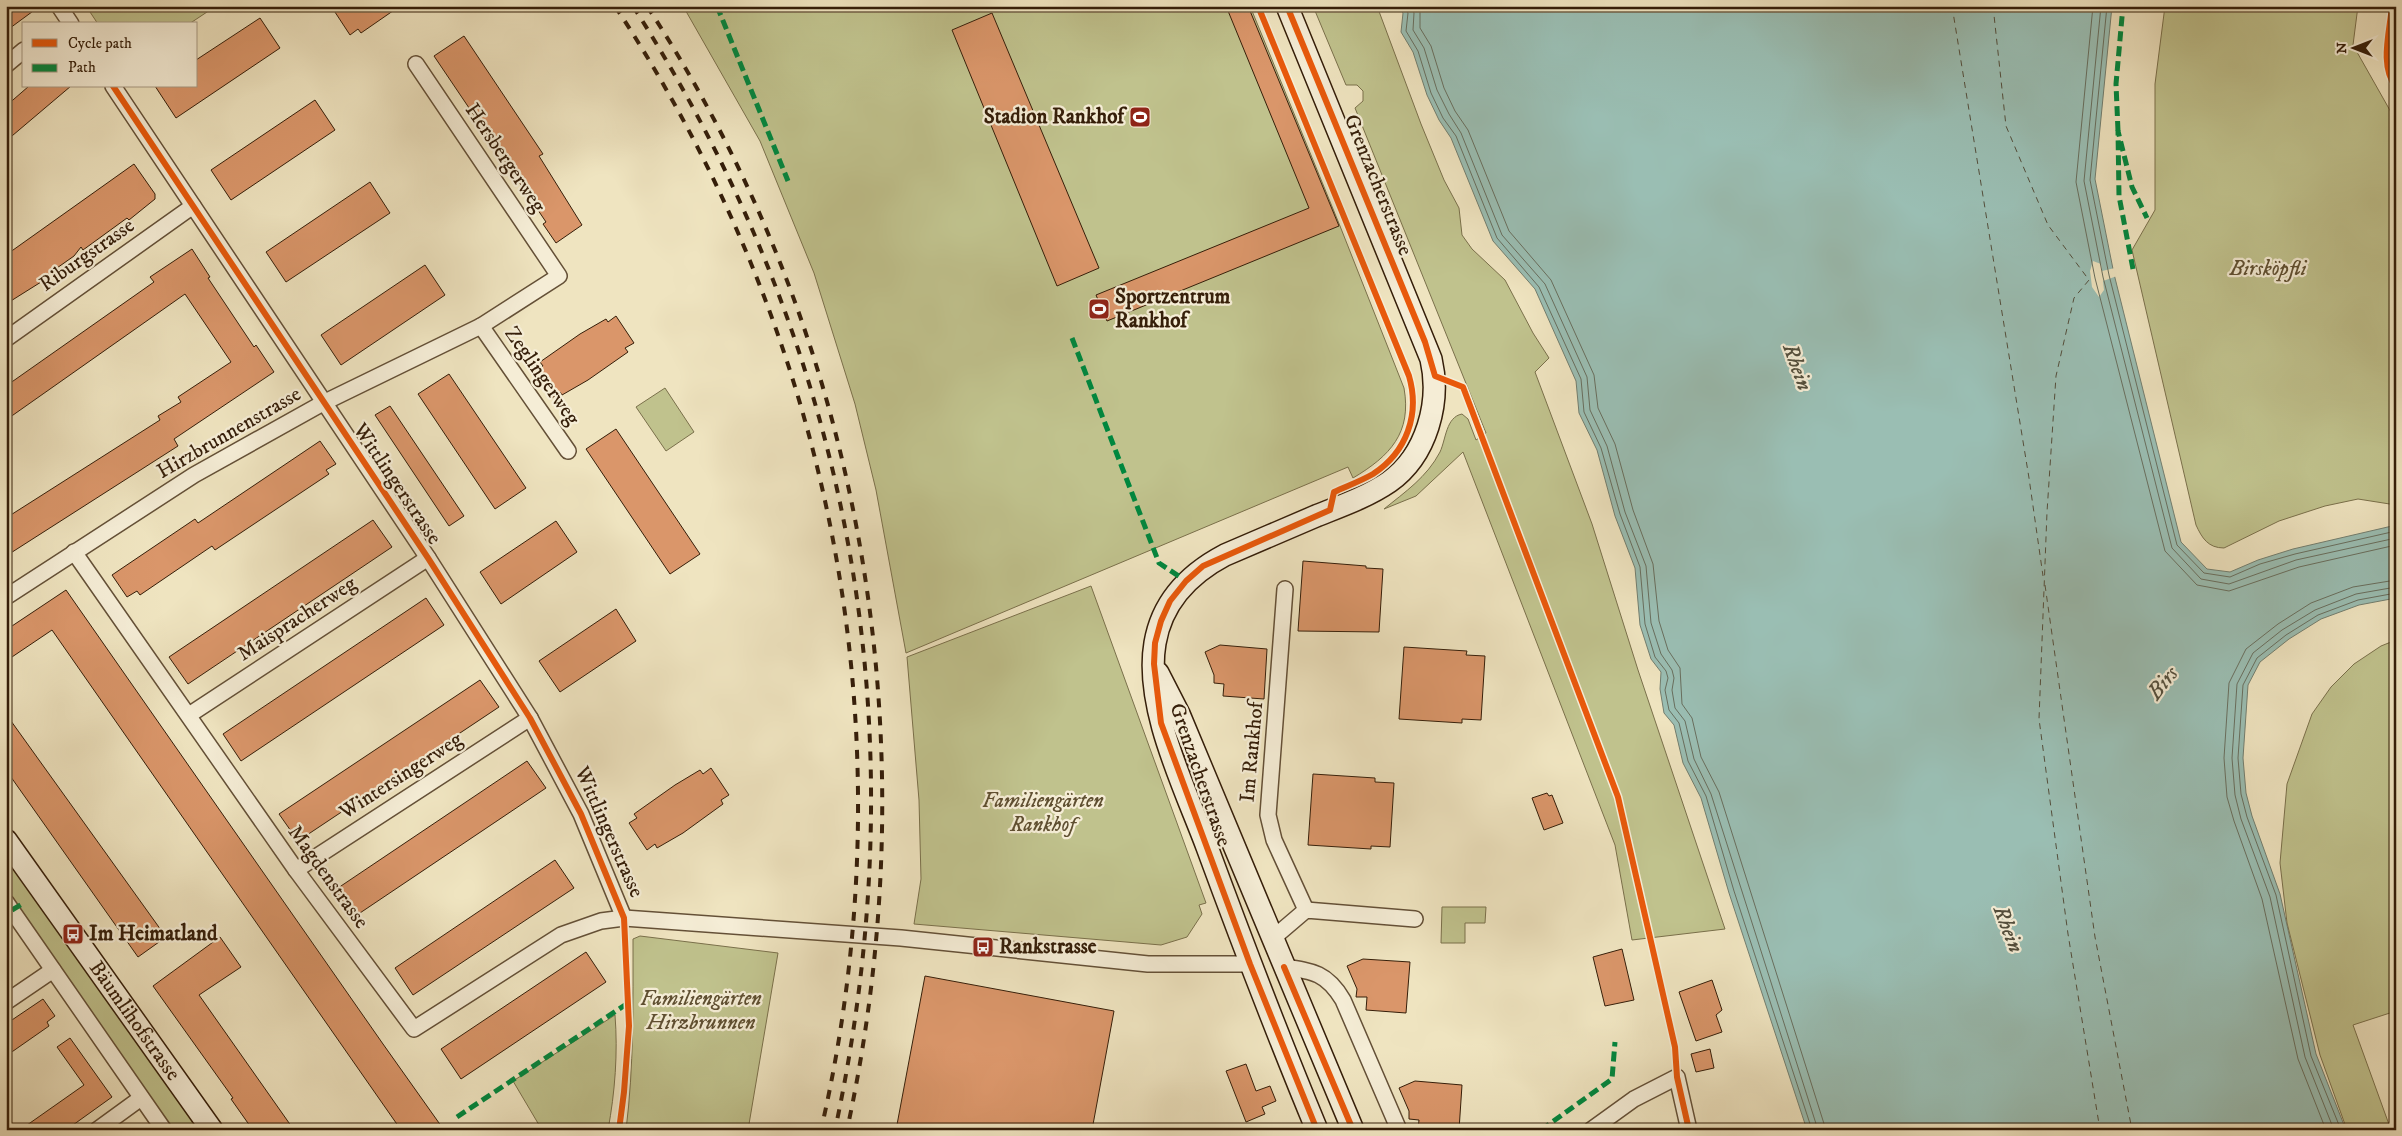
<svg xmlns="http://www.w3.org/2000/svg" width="2402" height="1136" font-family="'IM FELL DW Pica',serif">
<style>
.green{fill:#c0c28d;stroke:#7a704b}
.water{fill:#9abeb3;stroke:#727e6f}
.pier{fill:#efe4c0}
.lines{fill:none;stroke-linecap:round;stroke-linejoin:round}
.shore{stroke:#686e5e;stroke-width:1}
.ferry{stroke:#534e3c;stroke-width:1;stroke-dasharray:6 5;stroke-linecap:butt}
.building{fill:#da966a;stroke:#351e09}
.minor-casing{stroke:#645037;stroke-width:18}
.secondary-casing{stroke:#351e09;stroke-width:24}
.minor{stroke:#f5edd6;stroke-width:15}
.secondary{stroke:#f5edd6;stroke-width:21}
.rail{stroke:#351e09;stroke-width:4;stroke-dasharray:9 9;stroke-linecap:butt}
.quiet{stroke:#00873e;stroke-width:5;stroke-dasharray:10 5;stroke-linecap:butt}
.cycleway-casing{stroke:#f5edd6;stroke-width:9}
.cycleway{stroke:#e8590c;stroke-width:6}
.labels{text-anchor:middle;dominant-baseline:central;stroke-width:4.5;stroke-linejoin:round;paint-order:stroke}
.poi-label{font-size:21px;font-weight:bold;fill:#351e09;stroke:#f5edd6;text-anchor:start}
.street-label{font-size:21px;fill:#351e09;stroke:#f5edd6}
.park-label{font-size:21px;font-style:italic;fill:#5f4f31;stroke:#f5edd6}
.water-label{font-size:22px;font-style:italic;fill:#534e3c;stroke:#f5edd6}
</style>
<rect width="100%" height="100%" fill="#efe4c0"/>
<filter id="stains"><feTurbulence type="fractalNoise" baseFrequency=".004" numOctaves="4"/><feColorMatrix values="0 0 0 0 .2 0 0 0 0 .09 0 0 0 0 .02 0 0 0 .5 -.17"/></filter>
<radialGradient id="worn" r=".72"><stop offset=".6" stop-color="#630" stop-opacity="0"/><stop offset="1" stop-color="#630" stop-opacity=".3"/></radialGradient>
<g class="green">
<polygon points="86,6 216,6 189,24 98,24"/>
<path d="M683 6H1250L1340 226 1404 388C1412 433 1390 456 1353 478L1348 467 906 653 876 490 855 404 814 273 760 141Z"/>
<path d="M1313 6H1377L1421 124 1444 180 1459 208 1462 235 1472 249 1505 280 1533 333 1549 358 1535 372 1592 524 1638 670 1725 929 1632 940 1615 845 1463 452 1416 496 1384 509C1405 492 1427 477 1440 452 1446 439 1446 417 1462 414L1468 419 1476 440 1486 433 1355 108 1363 101V91L1357 85H1346Z"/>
<path d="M2165 6H2358L2353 45 2396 121V505L2358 499 2325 506 2279 521 2224 548C2208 548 2202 538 2196 525L2132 250 2155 210V84Z"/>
<polygon points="665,388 694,432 666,451 636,407"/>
<polygon points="1091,586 1206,903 1199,905 1202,914 1187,937 1161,945 914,924 921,879 919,800 907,657"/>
<polygon points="2396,640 2396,1011 2353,1025 2391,1130 2347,1130 2320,1055 2287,923 2280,863 2287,784 2312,714 2331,687 2354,664 2381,646"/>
<polygon points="6,840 212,1130 164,1130 6,902"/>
<polygon points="1442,907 1486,907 1485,923 1465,923 1465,943 1441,943"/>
<path d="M640 936 778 953 748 1130H626C634 1066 633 1003 633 939Z"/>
<path d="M615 1015C618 1053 615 1092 608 1130H542L513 1081Z"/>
</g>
<polygon class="water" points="1398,6 2112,6 2095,179 2114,274 2181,542 2207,569 2230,572 2258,560 2293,549 2392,526 2396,527 2396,598 2359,605 2321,619 2289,639 2260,662 2248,685 2243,758 2246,793 2252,816 2280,894 2316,1054 2346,1130 1807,1130 1729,893 1701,798 1683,763 1674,725 1664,713 1660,689 1661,672 1651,659 1640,625 1635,568 1615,516 1597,450 1579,413 1576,381 1535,289 1493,241 1451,138 1439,120 1427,95 1413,52 1401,32 1403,13"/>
<polygon class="pier" points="2093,261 2101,264 2102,271 2115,268 2117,276 2103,281 2104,290 2099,297 2092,287 2090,271"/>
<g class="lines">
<g class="shore">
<polyline points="1404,6 1408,13 1406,31 1418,51 1431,93 1443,118 1456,136 1497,238 1539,287 1581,379 1584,412 1601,448 1620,514 1640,567 1645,624 1655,657 1666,671 1668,678 1665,690 1669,710 1679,723 1688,761 1706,796 1734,891 1812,1130"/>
<polyline points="1411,6 1414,13 1413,30 1424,48 1437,90 1449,114 1461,133 1502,235 1545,284 1587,377 1590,410 1607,446 1625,512 1646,566 1651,623 1661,654 1672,670 1674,678 1672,690 1675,708 1685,721 1694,759 1711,794 1818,1130"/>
<polyline points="1420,6 1420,28 1431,46 1444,88 1455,111 1468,130 1509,231 1551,280 1594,375 1598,408 1615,444 1633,510 1653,564 1659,621 1668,650 1680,668 1682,704 1692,718 1701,757 1719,792 1826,1130"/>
<polyline points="2093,6 2076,182 2095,278 2165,551 2197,585 2229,591 2299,567 2396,545"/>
<polyline points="2101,6 2084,181 2103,277 2172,548 2201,579 2229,584 2296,560 2396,538"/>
<polyline points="2107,6 2090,180 2109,275 2177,545 2204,573 2230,577 2260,564 2295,554 2396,531"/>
<polyline points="2326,1130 2298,1059 2262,899 2234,821 2227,797 2224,758 2229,683 2246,649 2278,624 2311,603 2353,587 2396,580"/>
<polyline points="2334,1130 2305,1057 2270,897 2241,819 2235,795 2232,758 2237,684 2253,653 2282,630 2315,610 2356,594 2396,587"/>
<polyline points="2341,1130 2311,1056 2276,895 2247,817 2241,794 2238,758 2243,685 2257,658 2286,635 2318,615 2358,600 2396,593"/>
</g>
<g class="ferry">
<polyline points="1952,6 2029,478 2043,576"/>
<polyline points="1993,6 2006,126 2048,225 2089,280 2074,298 2056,376 2047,512 2039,719 2068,934 2100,1130"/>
<polyline points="2045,585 2095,937 2132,1130"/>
</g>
</g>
<g class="building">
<polygon points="6,6 40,6 6,31"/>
<polygon points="331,6 400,6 361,33 358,29 350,35"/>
<polygon points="1226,6 1248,6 1339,226 1107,321 1096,295 1309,208"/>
<polygon points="992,13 1099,268 1057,286 952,30"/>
<polygon points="260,18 280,48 176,118 155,86 196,86 196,60"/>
<polygon points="464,36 543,154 539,156 582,225 556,243 543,224 546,222 434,56"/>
<polygon points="29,86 71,86 6,141 6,106"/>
<polygon points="315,100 335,130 231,200 211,170"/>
<polygon points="134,164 155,194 155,199 129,220 127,218 83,250 81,247 74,256 47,275 49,277 6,304 6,255"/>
<polygon points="370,182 390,213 286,282 266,252"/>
<polygon points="192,249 210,277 208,278 254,347 256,345 274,372 174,439 178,446 6,556 6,518 160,420 158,416 181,402 178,397 231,362 185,294 6,420 6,386 154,282 150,277"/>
<polygon points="425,265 445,295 341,365 321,335"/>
<polygon points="616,316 634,343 625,348 628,352 588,380 562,395 560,392 552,398 534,371 543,366 540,362 580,334 606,319 608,322"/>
<polygon points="449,374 526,488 495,509 418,394"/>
<polygon points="390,406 464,516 449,526 375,415"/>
<polygon points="616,429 700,554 670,574 586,449"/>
<polygon points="320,441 336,464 326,470 329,474 215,550 212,546 140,595 137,591 127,597 112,575 195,519 198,523"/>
<polygon points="373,520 392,547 188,684 169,657"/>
<polygon points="556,521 577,552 501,604 480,572"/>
<polygon points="1303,561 1366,566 1366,568 1383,569 1379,632 1298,631"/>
<polygon points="66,590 383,1044 444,1130 401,1130 52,630 6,661 6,630"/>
<polygon points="426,598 444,625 241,761 223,734"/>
<polygon points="616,609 636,641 560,692 539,661"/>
<polygon points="1220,645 1267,649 1264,699 1223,696 1224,684 1214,683 1214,675 1205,652"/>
<polygon points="1404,647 1467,651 1466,655 1485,656 1481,720 1462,719 1462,723 1399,719"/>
<polygon points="480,680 499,707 298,841 279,814"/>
<polygon points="6,714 166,937 138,957 6,770"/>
<polygon points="527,761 546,788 354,917 335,890"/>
<polygon points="711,768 729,795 721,800 723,804 683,833 657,848 655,844 647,850 629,823 637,818 634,814 675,785 700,770 703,774"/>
<polygon points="1313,774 1375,778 1375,782 1394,783 1390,847 1371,846 1371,849 1308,845"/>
<polygon points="1547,793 1549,796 1552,795 1563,823 1544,830 1532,798"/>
<polygon points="555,860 574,888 413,995 395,968"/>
<polygon points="220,937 241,967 199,995 294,1130 255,1130 251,1124 250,1126 231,1099 233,1098 153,986"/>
<polygon points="1622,949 1634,1000 1605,1006 1593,957"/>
<polygon points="586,952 606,982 461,1079 441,1049"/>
<polygon points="1363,959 1410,962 1406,1013 1366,1010 1367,997 1356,997 1357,989 1347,966"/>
<polygon points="925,976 1114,1011 1092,1130 896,1130"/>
<polygon points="1712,980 1722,1010 1716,1015 1722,1032 1696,1041 1679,992"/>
<polygon points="43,999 55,1016 47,1022 49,1026 6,1056 6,1024"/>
<polygon points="70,1038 112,1097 66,1130 20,1130 84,1085 57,1047"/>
<polygon points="1710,1049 1714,1068 1696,1072 1691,1054"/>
<polygon points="1246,1064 1256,1091 1270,1086 1276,1101 1262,1107 1265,1114 1246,1122 1226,1071"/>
<polygon points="1415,1081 1462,1085 1459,1130 1418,1130 1419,1120 1409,1119 1409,1111 1399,1088"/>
</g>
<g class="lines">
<g class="minor-casing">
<g id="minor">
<polyline points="59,6 71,24"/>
<polyline points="6,65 24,50"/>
<polyline points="113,86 428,558 530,718 581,814 624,918"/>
<polyline points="481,326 568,451"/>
<polyline points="6,339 193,206"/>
<polyline points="74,552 296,870 414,1029 561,935 601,921 624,918 901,938 1148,964 1250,964"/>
<polyline points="1285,589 1268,815 1274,840 1306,910"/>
<polyline points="6,597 194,475 323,403 481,326 559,276 416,64"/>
<polyline points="189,715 428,558"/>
<polyline points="296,870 530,718"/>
<polyline points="6,902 164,1130"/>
<polyline points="1272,939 1306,910 1415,919"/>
<path d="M1284 967C1313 971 1327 973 1343 1000L1399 1130"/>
<polyline points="6,1002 53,970"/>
<polyline points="97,1130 141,1098"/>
<polyline points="1591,1130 1634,1099 1677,1077 1689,1130"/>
</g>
</g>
<g class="secondary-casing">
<g id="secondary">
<path d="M1287 6 1431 359C1441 402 1427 455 1389 482 1367 497 1341 506 1316 516 1286 529 1255 542 1225 555 1189 574 1162 602 1155 643 1144 707 1185 788 1207 847 1242 942 1278 1036 1317 1130"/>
<polyline points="1158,673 1179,714 1353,1130"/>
<path id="s1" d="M6 840 212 1130"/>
</g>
</g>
<use href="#minor" class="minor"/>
<use href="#secondary" class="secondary"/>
<g class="rail">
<path d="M615 6C835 340 911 739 821 1130"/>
<path d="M633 6C853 351 921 730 835 1130"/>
<path d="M647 6C865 339 931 743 847 1130"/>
</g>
<g class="quiet">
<polyline points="717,6 788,181"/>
<polyline points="2118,131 2116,84 2123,6"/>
<polyline points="2133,269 2119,196 2118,131 2132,187 2147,218"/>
<polyline points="1072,338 1159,563 1186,581"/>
<polyline points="12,910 24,903"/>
<polyline points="457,1117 628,1003"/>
<polyline points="1541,1130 1612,1079 1615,1042"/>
</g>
<g class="cycleway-casing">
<g id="cycleway">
<path d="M1258 6 1409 376C1420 414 1407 452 1373 474 1361 481 1347 486 1334 492L1330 510 1203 566 1186 581 1170 601 1161 621 1155 643 1154 664 1161 723 1250 964 1317 1130"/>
<polyline points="1287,6 1425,342 1435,376 1463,387 1618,797 1675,1047 1677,1077 1689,1130"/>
<path d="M2392 6C2390 31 2379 66 2396 87"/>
<polyline points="113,86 428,558 530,718 581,814 624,918 629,1026 624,1092 619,1130"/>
<polyline points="1284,967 1353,1130"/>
</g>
</g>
<use href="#cycleway" class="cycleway"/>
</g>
<defs>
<g id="stadium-square" transform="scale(1.125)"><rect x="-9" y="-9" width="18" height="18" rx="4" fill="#8f2418" stroke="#f5edd6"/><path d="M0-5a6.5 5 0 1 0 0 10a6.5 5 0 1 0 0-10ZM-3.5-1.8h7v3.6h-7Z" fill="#fff"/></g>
<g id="bus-square" transform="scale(1.125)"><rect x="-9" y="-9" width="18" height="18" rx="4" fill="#8f2418" stroke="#f5edd6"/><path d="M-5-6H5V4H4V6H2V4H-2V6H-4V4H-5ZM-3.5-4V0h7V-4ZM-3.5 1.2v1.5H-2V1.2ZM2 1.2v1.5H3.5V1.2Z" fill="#fff"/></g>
</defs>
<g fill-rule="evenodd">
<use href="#stadium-square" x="1140" y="117"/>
<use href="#stadium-square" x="1099" y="309"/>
<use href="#bus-square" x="73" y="934"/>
<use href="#bus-square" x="983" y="947"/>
</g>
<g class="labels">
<g class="poi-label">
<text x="1124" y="117" text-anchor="end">Stadion Rankhof</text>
<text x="1115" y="297">Sportzentrum<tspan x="1115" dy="24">Rankhof</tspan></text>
<text x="89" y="934">Im Heimatland</text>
<text x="999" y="947">Rankstrasse</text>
</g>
<g class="street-label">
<text transform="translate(505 158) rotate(56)">Hersbergerweg</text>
<text transform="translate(1378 185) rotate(68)">Grenzacherstrasse</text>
<text transform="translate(87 255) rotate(-35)">Riburgstrasse</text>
<text transform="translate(542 376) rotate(55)">Zeglingerweg</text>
<text transform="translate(229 433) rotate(-30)">Hirzbrunnenstrasse</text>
<text transform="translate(397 484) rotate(56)">Wittlingerstrasse</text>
<text transform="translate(297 619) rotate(-33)">Maispracherweg</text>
<text transform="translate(1252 752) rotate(-85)">Im Rankhof</text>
<text transform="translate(1200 775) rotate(71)">Grenzacherstrasse</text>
<text transform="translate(401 776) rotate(-33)">Wintersingerweg</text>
<text transform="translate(609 832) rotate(66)">Wittlingerstrasse</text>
<text transform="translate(328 877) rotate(54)">Magdenstrasse</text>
<text stroke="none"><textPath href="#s1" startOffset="222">Bäumlihofstrasse</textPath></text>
</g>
<g class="park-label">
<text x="2268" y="269">Birsköpfli</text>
<text x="1043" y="801">Familiengärten<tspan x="1043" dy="24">Rankhof</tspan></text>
<text x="701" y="999">Familiengärten<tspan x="701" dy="24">Hirzbrunnen</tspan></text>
</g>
<g class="water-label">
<text transform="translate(1797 367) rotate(70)">Rhein</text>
<text transform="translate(2163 683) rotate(-51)">Birs</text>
<text transform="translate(2008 929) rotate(69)">Rhein</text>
</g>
</g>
<rect width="2402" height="1136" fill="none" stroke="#efe4c0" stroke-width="25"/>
<rect x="8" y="8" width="2387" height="1121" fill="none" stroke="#351e09" stroke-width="2.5"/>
<rect x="12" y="12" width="2377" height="1111" fill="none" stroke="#351e09"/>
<rect x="22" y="22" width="175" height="65" fill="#f5edd6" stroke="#a89a84"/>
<rect x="32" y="39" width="25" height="8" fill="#e8590c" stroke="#a89a84"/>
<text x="68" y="48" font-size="15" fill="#351e09">Cycle path</text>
<rect x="32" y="64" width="25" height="8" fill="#00873e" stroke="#a89a84"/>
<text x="68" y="72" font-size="15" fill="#351e09">Path</text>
<g transform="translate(2354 48) rotate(270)" stroke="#f5edd6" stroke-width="4" paint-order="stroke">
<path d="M0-4L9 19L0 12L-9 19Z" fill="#351e09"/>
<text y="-8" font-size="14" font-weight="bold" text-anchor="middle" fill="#351e09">N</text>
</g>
<rect width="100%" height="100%" filter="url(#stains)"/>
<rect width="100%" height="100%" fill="url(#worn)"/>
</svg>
